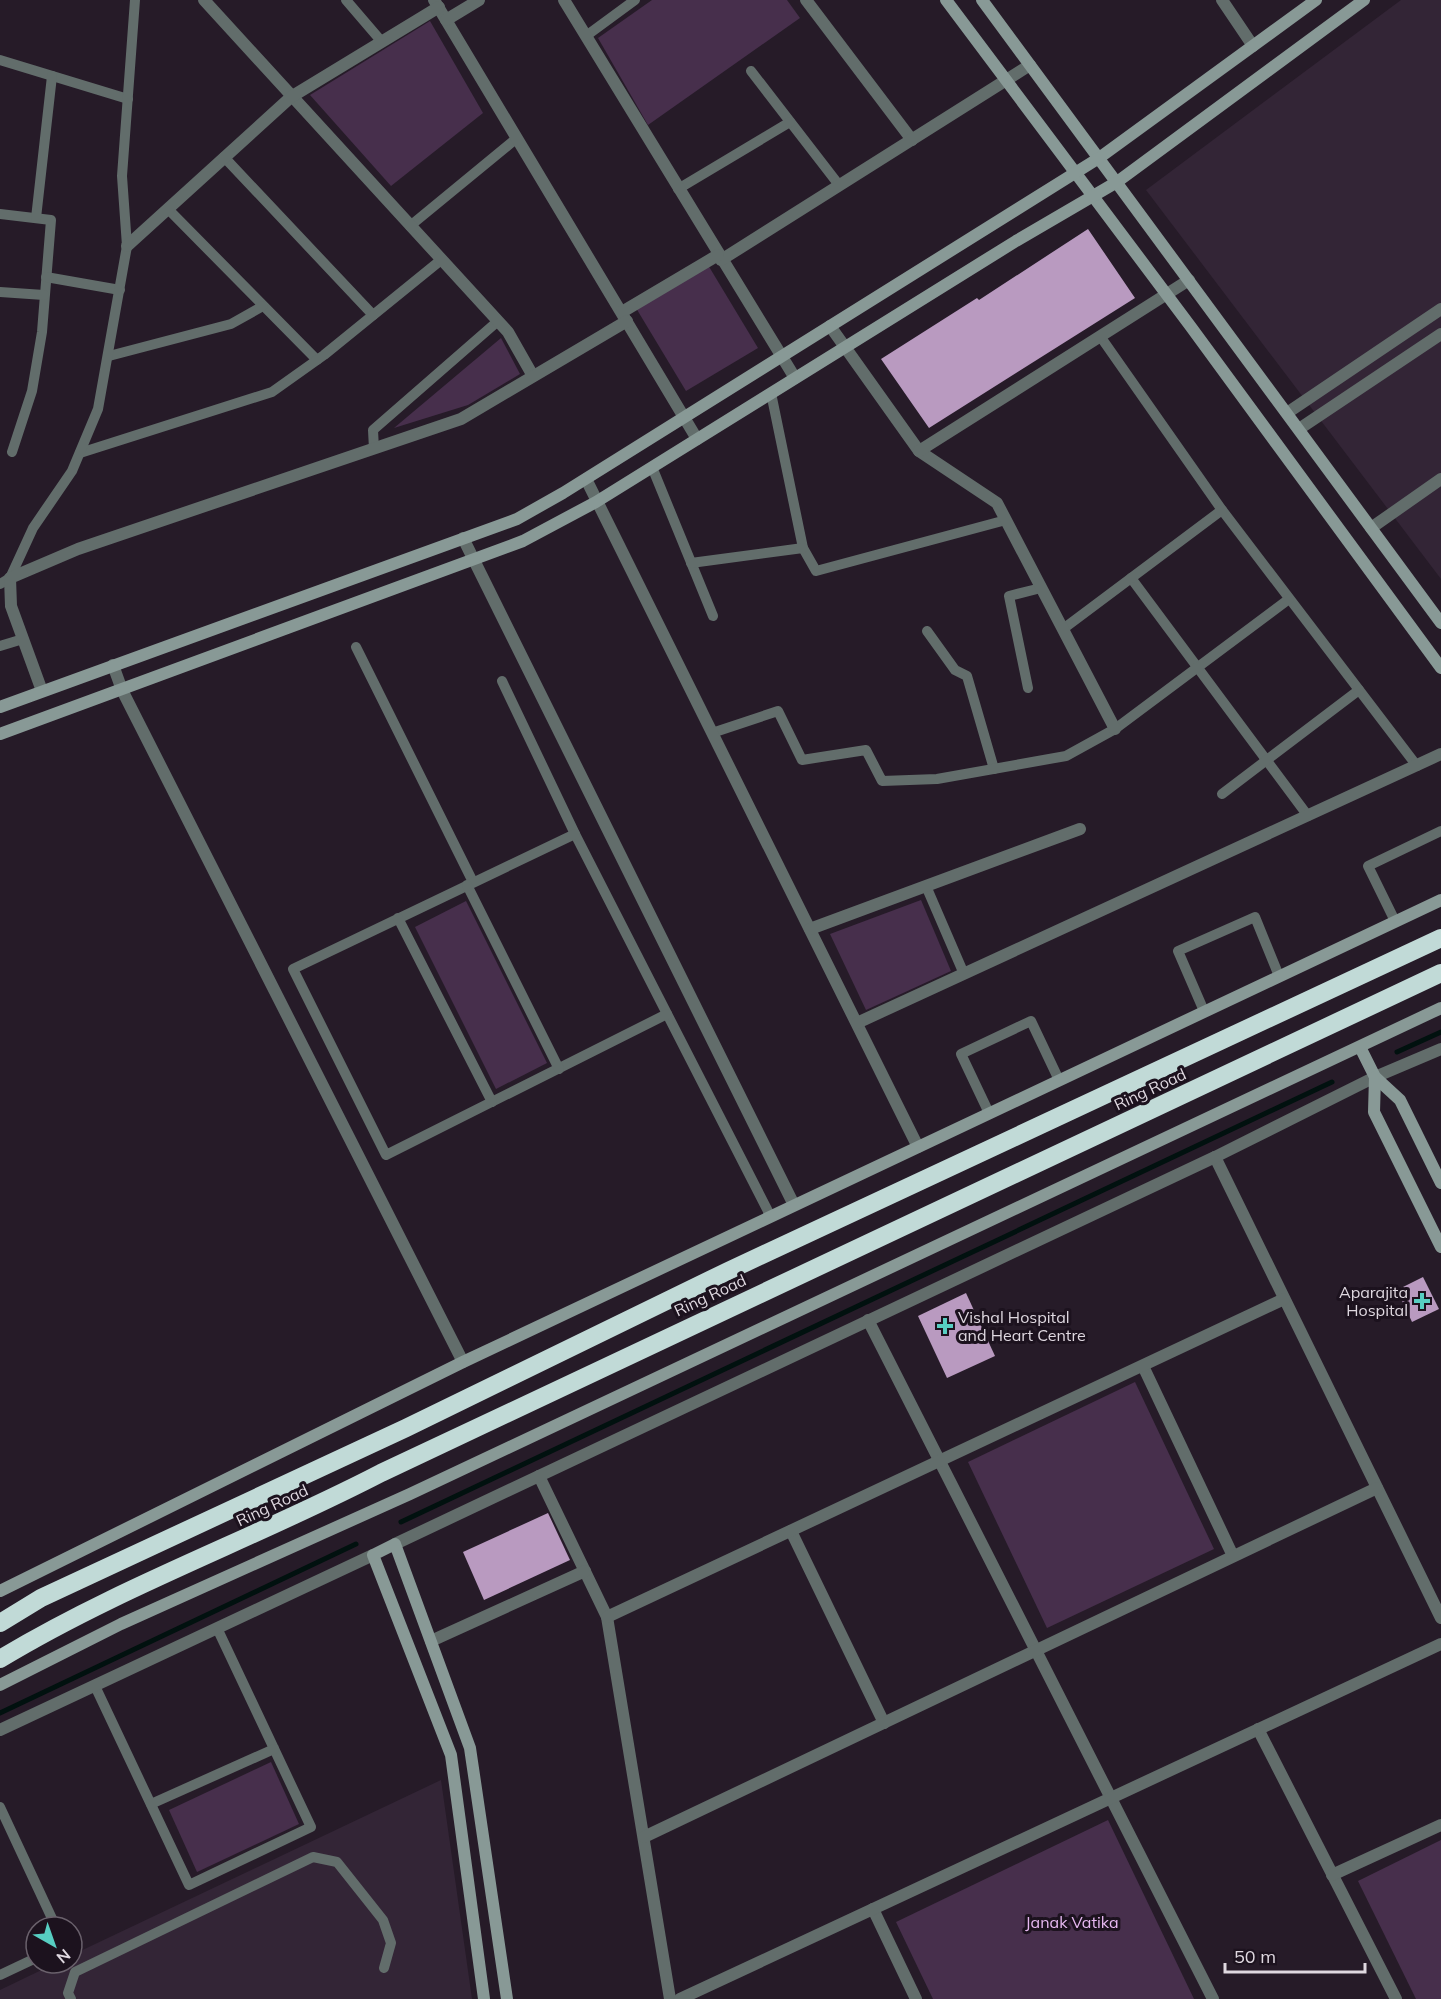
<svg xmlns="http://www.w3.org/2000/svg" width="1441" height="1999" font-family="Mulish,sans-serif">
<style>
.built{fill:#332536}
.green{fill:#472f4c}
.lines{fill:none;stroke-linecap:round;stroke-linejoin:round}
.stream{stroke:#01110f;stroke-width:5}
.building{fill:#b99ac0}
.lane{stroke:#626d6b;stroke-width:10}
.street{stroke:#626d6b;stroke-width:12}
.secondary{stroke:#889996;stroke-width:12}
.highway{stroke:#c1dad7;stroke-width:18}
.poi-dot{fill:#57cec2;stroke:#1c121e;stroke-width:2}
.labels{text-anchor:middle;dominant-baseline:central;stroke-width:6;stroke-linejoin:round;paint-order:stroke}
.street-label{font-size:16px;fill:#dfd8e0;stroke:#1c121e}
.poi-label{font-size:16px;fill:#dfd8e0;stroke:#1c121e;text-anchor:end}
.park-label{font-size:16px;fill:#e8b9f2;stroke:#1c121e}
</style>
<rect width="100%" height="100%" fill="#261b28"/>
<g class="built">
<polygon points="1401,0 1441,0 1441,579 1146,190"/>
<polygon points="441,1780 472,1999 0,1999 0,1990 56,1963 72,1963 72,1955"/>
</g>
<g class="green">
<polygon points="652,0 787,0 800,18 648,125 598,38"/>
<polygon points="430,21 483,113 391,186 310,95"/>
<polygon points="708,265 758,348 686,391 636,308"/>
<polygon points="501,338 520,374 468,405 394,428"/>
<polygon points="921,900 951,971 866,1010 830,934"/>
<polygon points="466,901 547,1063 496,1089 415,927"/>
<polygon points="1135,1382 1214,1549 1047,1628 968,1462"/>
<polygon points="271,1762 299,1824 197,1872 169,1810"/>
<polygon points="1108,1820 1194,1999 933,1999 896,1922"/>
<polygon points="1441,1840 1441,1999 1416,1999 1358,1881"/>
</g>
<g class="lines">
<g class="stream">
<polyline points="1397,1052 1441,1032"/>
<polyline points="401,1522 1332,1082"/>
<polyline points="0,1713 356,1544"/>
</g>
</g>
<g class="building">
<polygon points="1088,229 1135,298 929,428 881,359 977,298 979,300"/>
<polygon points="1423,1277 1439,1309 1412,1322 1397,1290"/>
<polygon points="966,1293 995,1356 947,1378 918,1316"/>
<polygon points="548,1513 570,1560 484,1600 463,1552"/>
</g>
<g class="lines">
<g class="lane">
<polyline points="346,0 382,42"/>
<polyline points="586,36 635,0"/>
<polyline points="0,60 128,99"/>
<polyline points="751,71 839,185"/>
<polyline points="224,157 373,315"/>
<polyline points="678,189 790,122"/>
<polyline points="168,209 317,360"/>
<polyline points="0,214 51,220 42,332 32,391 12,452"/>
<polyline points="36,218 52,76"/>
<polyline points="410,226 517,138"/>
<polyline points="46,277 120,290"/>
<polyline points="0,292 44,295"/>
<polyline points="1100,336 1222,510 1417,766"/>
<polyline points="109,356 231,324 263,306"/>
<polyline points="771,393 803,548 816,571 1006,520"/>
<polyline points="374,449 373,430 498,321"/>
<polyline points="80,453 272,392 324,355 441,260"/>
<polyline points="652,467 713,616"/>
<polyline points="691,563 803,548"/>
<polyline points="1131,578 1308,816"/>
<polyline points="0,584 10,578 33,528 72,471 98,409 127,246 122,176 135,0"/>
<polyline points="1063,629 1222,510"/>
<polyline points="927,631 955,670 967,676 994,769"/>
<polyline points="0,646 23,639"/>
<polyline points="356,647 473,882"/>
<polyline points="502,681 575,834 771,1217"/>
<polyline points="1028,688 1009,596 1041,588"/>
<polyline points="712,733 778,711 802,760 866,750 882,781 937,779 1066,756 1115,729 1289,599"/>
<polyline points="1222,794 1359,690"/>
<polyline points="575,834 293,969 386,1155 667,1014"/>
<polyline points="467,885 559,1069"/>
<polyline points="926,886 964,974"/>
<polyline points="398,918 492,1102"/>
<polyline points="1395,921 1368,866 1441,831"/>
<polyline points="1204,1011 1178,951 1255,917 1279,976"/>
<polyline points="989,1113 961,1054 1031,1021 1059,1080"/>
<polyline points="95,1686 189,1885 311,1827 217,1628"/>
<polyline points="151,1804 274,1749"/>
<polyline points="0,1807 56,1927"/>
<polyline points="0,1975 36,1958"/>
<polyline points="71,1999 68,1993 75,1972 313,1857 337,1862 383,1920 391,1943 384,1968"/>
</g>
<g class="street">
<polyline points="204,0 508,332 533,376"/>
<polyline points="434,0 697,439"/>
<polyline points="564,0 795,378"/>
<polyline points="806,0 912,140"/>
<polyline points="1222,0 1253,46"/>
<polyline points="446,20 479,0"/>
<polyline points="127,246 291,97 439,7"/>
<polyline points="721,260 1030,65"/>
<polyline points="622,312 718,255"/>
<polyline points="830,326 919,451 997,503 1115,729"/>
<polyline points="1287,413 1441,309"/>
<polyline points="1299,429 1441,334"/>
<polyline points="919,451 1189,280"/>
<polyline points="586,479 918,1147"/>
<polyline points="1371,528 1441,479"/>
<polyline points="463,538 794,1205"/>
<polyline points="113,665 122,690 463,1362"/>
<polyline points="42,691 11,606 10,578 78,549 461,419 627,321"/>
<polyline points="810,929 1080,829"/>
<polyline points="857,1023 1441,754"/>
<polyline points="1215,1157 1441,1618"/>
<polyline points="868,1320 1213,1999"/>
<polyline points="1143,1366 1233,1556"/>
<polyline points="539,1476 607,1617 670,1999"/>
<polyline points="791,1531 884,1723"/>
<polyline points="395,1544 1215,1157 1375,1077 1441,1049"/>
<polyline points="607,1617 1284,1299"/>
<polyline points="431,1641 585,1571"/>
<polyline points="1258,1729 1396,1999"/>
<polyline points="0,1730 373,1555"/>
<polyline points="644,1837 1377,1488"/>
<polyline points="1332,1875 1441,1825"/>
<polyline points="873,1909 916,1999"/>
<polyline points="680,1999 1441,1644"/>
</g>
<g class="secondary">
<polyline points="946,0 1191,327 1441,668"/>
<polyline points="982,0 1441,623"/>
<polyline points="0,707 517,519 563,493 1099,158 1316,0"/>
<polyline points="0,734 523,541 596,502 1016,241 1117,182 1364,0"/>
<polyline points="1360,1047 1375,1077 1400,1100 1441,1183"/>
<polyline points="1375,1077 1374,1112 1441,1247"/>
<polyline points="0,1591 463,1362 1441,900"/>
<polyline points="0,1685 121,1624 410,1494 1441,1008"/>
<polyline points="484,1999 451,1755 373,1555 395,1544 470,1748 507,1999"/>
</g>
<g class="highway">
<polyline points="0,1623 41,1598 406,1428 728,1271 1441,938"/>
<path d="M0 1659C121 1586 256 1538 381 1473L1441 973"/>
</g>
</g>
<g class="poi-dot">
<path d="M1419 1292h6v6h6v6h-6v6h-6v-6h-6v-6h6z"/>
<path d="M942 1317h6v6h6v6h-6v6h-6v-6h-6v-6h6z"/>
</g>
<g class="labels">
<g class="street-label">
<text transform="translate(1150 1089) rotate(-25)">Ring Road</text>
<text transform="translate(710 1295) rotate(-25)">Ring Road</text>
<text transform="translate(272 1505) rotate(-25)">Ring Road</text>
</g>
<g class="poi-label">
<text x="1408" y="1292">Aparajita<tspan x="1408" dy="18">Hospital</tspan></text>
<text x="958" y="1317" text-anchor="start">Vishal Hospital<tspan x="958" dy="18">and Heart Centre</tspan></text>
</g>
<g class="park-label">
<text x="1072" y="1922">Janak Vatika</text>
</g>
</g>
<g transform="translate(54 1945) rotate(140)"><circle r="28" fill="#1c121e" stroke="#6a616c" stroke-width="1.5"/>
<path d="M0-4.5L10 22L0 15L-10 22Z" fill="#57cec2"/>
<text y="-9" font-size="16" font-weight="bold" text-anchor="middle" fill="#dfd8e0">N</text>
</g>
<path d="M1225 1963v9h140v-9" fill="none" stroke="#dfd8e0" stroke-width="3"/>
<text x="1234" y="1963" font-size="18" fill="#dfd8e0" stroke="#1c121e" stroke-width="4.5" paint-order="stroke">50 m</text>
</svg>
